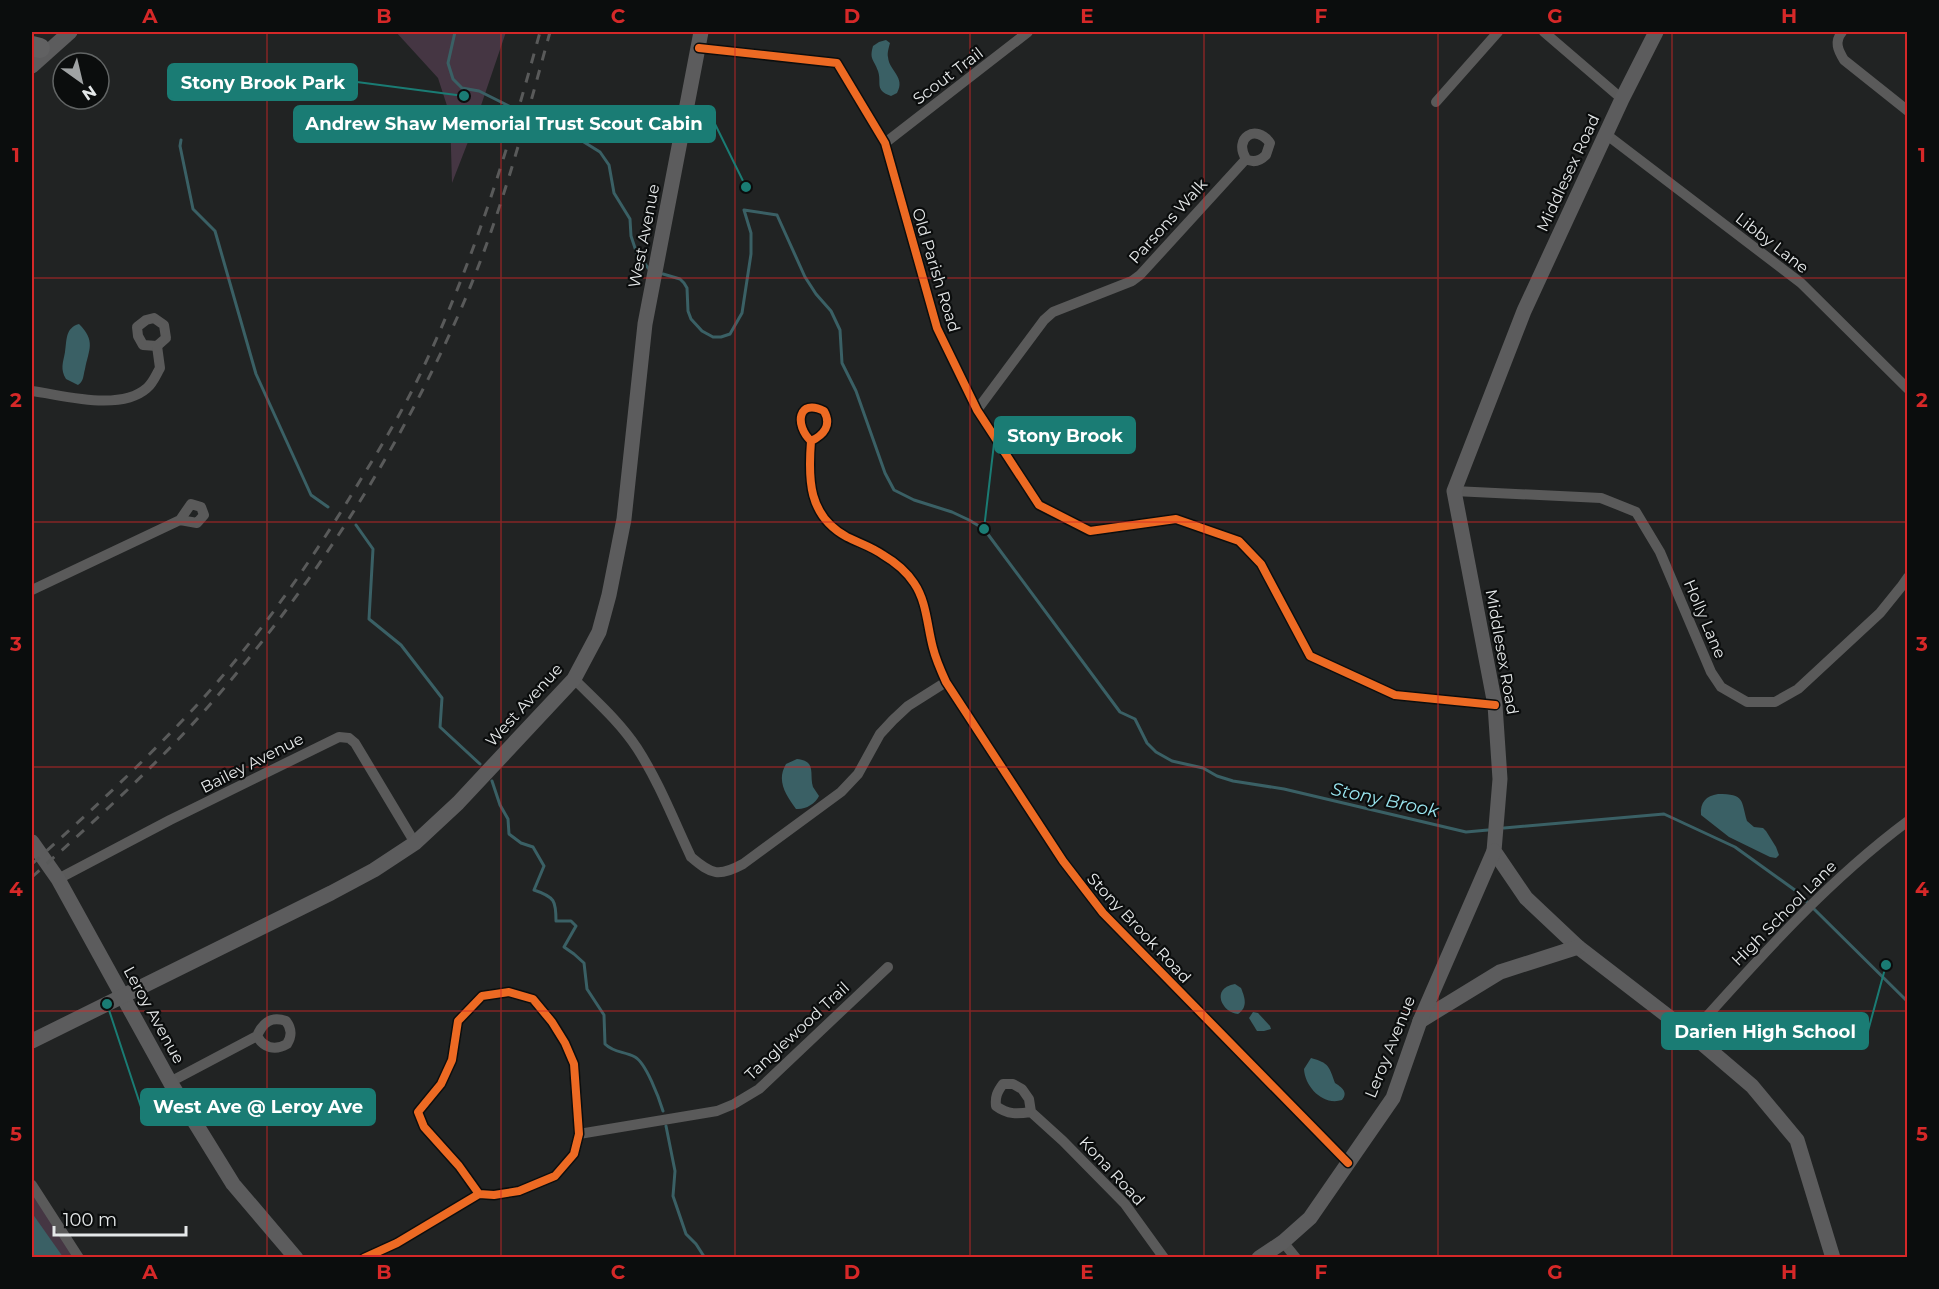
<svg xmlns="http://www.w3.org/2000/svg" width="1939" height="1289" font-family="Montserrat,sans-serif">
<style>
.green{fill:#453643}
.water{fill:#3a6065}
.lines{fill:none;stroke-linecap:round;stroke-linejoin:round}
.stream{stroke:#3a6065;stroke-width:3}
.street{stroke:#5a5a5a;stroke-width:10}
.secondary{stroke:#5c5c5d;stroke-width:15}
.highway{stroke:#616162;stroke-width:20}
.rail{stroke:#595a5a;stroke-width:3;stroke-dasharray:10 10;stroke-linecap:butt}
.cycleway-casing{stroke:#0b0d0d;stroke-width:11}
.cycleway{stroke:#ed6a23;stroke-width:8}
.grid{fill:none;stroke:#d62828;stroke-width:1.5;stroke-opacity:0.55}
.labels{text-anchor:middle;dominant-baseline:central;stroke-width:4.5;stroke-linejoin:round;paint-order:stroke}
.street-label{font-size:16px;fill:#e5e8e9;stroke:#0b0d0d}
.water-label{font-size:18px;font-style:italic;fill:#9ae6f0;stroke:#0b0d0d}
.leader{fill:none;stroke:#1a7c74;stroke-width:2}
.callout-dot{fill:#1a7c74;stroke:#0b0d0d;stroke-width:2}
.callout{fill:#1a7c74;stroke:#1a7c74;stroke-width:2}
.callout-label{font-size:18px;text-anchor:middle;font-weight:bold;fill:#fff}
.neatline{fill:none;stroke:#d62828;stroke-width:2}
.grid-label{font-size:20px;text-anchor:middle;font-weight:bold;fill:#d62828}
</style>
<rect width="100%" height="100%" fill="#212323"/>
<g class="green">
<polygon points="396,32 506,32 473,129 452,183 450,115 438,78"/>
<polygon points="32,1191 74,1257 32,1257"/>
</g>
<g class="water">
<path d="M886 40 890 43C889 47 887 53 888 57 889 71 906 77 897 93L891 96C874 90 882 83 878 71 874 59 869 60 873 46L879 42Z"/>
<path d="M79 324C96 341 89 349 85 369 83 376 84 381 78 385L66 379C60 369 63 363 65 352 67 340 65 328 79 324Z"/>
<path d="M797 759C817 761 809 774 813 787 815 790 817 793 819 796 815 804 805 810 796 809 786 795 776 781 786 764Z"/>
<path d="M1718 794C1745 794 1741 800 1747 821L1754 827 1763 828 1766 831 1776 847 1779 855 1776 858 1770 857 1729 837 1701 815C1700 802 1706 796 1718 794Z"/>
<path d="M1235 984 1241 988C1245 998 1248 1007 1238 1014 1222 1013 1210 988 1235 984Z"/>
<polygon points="1253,1012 1258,1013 1270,1026 1271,1029 1264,1031 1257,1031 1249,1018"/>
<path d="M1311 1058C1329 1063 1329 1066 1335 1083 1341 1087 1349 1092 1342 1100 1323 1106 1305 1087 1304 1069Z"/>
<polygon points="32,1213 63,1257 32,1257"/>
</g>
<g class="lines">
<g class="stream">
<polyline points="455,32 448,63 453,79 462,88 479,91 509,106"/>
<polyline points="532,112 566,119 579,139 600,152 609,165 614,193 630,219 631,236 637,254 649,269"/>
<polyline points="181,140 180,146 193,209 215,231 256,374 311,495 328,507"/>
<polyline points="663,274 680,279 684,283 687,288 688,311 691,319 702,331 713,337 721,337 730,334 742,313 751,254 751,233 744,210 777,215 805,277 816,294 831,311 840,330 842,363 856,391 885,473 894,490 914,500 952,512 969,520 984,529 1120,712 1135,719 1147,743 1156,752 1172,761 1203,768 1217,776 1233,781 1284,789 1466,832 1488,830"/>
<polyline points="356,525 373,549 369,619 401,645 442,698 440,727 480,764"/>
<path d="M492 781 500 805 508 819 509 834 521 843 533 847 544 866 534 890C555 897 556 901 556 921H571L576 926 564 947 574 954 584 963 587 989 604 1015 605 1044C614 1053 624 1051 635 1057 646 1063 659 1098 663 1111"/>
<polyline points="1504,828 1664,814 1735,847 1799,893 1808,903"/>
<polyline points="1813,908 1908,1002"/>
<polyline points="666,1126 675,1171 673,1196 686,1234 696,1244 705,1258"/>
</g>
<g class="street">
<polyline points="1544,32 1622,99"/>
<path d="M1842 32C1834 42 1838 50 1844 60L1908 111"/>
<polyline points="699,48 837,63 885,143 937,328 977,410 1039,505 1090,531 1176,519 1239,541 1261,564 1310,656 1395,695 1495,705"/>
<polyline points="1436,102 1498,32"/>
<polyline points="1607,135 1801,283 1908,389"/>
<polyline points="885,143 1028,32"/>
<polygon points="154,318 164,325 166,338 157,346 143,345 138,336 137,327 146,320"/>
<path d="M32 391C63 395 120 412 147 388 153 383 156 375 160 368L157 346"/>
<path d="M977 410 1044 320 1053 312 1132 281 1140 275 1246 159C1233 138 1256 123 1270 143L1266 155C1260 161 1253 163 1246 159"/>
<path d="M811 441C824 435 832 425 824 411 798 398 794 425 811 441 808 479 808 516 847 537 859 543 872 547 883 555 895 562 906 571 914 583 927 602 927 626 933 648 936 660 941 671 946 682L1063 861 1103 913 1348 1163"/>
<polyline points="1454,491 1601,498 1636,512 1660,552 1711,672 1721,687 1747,702 1775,702 1798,689 1880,613 1901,587 1908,577"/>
<polyline points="32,590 180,520 191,504 201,507 204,515 197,523 180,520"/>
<path d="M574 679C596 701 620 722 637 748 659 782 674 821 691 857 712 875 719 877 743 864L841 792 858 774 880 734 893 720 908 706 946 682"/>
<polyline points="58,879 170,820 339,737 349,738 355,743 415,843"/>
<path d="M1691 1034C1759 958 1826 882 1908 821"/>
<path d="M170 1082 257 1036C263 1022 271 1016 286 1021 292 1029 292 1036 287 1044 275 1051 264 1048 257 1036"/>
<path d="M1031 1112C1018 1114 1008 1115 996 1106 995 1097 997 1092 1003 1084H1013L1022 1089 1029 1099 1031 1112 1063 1141 1125 1204 1164 1258"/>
<polyline points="579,1134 717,1111 734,1104 759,1089 888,967"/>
<polyline points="32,1185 79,1258"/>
<polyline points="1283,1242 1296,1258"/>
<polyline points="364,1258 397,1243 479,1194 494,1195 519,1191 555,1176 574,1154 579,1134 574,1064 565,1043 552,1022 533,999 509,992 482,996 458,1021 452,1060 441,1084 418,1112 424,1127 459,1166 479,1194"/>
</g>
<g class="secondary">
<polyline points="1656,32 1622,99 1524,311 1454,491 1495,705 1500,779 1494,851 1526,898 1578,947 1691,1034 1752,1086 1797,1140 1833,1258"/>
<polyline points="32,66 70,32"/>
<polyline points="32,842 58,879 170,1082 233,1184 296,1258"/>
<polyline points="1420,1021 1500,972 1578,947"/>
<polyline points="32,1041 331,893 374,870 415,843 458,803 574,679 599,632 609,595 624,519 645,324 701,32"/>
<polyline points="1259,1258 1283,1242 1310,1218 1393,1098 1420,1021 1494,851"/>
</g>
<polyline class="highway" points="32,46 40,48"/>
<g class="rail">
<path d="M32 864C89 813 145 761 197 705 260 636 313 559 361 479 384 442 406 405 424 366 475 258 509 146 540 32"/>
<path d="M32 877C92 823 153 769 207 708 313 587 400 450 464 302 501 215 525 123 550 32"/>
</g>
<g class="cycleway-casing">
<g id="cycleway">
<polyline points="699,48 837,63 885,143 937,328 977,410 1039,505 1090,531 1176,519 1239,541 1261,564 1310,656 1395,695 1495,705"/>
<path d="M811 441C824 435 832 425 824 411 798 398 794 425 811 441 808 479 808 516 847 537 859 543 872 547 883 555 895 562 906 571 914 583 927 602 927 626 933 648 936 660 941 671 946 682L1063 861 1103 913 1348 1163"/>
<polyline points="364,1258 397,1243 479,1194 494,1195 519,1191 555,1176 574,1154 579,1134 574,1064 565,1043 552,1022 533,999 509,992 482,996 458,1021 452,1060 441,1084 418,1112 424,1127 459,1166 479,1194"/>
</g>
</g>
<use href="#cycleway" class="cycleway"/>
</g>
<path class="grid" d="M267 32V1258M501 32V1258M735 32V1258M970 32V1258M1204 32V1258M1438 32V1258M1672 32V1258M32 278H1908M32 522H1908M32 767H1908M32 1011H1908"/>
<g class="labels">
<g class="street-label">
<text transform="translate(948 76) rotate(-37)">Scout Trail</text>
<text transform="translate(1568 173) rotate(-65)">Middlesex Road</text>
<text transform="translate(1168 221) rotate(-48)">Parsons Walk</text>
<text transform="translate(644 236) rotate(-79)">West Avenue</text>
<text transform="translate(1772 243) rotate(38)">Libby Lane</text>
<text transform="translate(936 270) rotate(73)">Old Parish Road</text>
<text transform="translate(1705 619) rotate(67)">Holly Lane</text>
<text transform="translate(1502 652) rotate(80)">Middlesex Road</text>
<text transform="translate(524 705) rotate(-48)">West Avenue</text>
<text transform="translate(252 763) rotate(-27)">Bailey Avenue</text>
<text transform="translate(1784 913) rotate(-45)">High School Lane</text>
<text transform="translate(1139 928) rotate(47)">Stony Brook Road</text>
<text transform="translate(154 1015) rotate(61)">Leroy Avenue</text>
<text transform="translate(797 1031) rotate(-43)">Tanglewood Trail</text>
<text transform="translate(1390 1047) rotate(-68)">Leroy Avenue</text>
<text transform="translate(1112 1171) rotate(47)">Kona Road</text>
</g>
<g class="water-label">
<text transform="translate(1385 800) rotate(12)">Stony Brook</text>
</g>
</g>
<path class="leader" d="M464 96L357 82M746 187L715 124M984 529L995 435M1886 965L1868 1031M107 1004L141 1107"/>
<g class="callout-dot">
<circle cx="464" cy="96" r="6"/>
<circle cx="746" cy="187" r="6"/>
<circle cx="984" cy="529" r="6"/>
<circle cx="1886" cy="965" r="6"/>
<circle cx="107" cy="1004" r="6"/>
</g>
<g class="callout">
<rect x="168" y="64" width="189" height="36" rx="6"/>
<rect x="294" y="106" width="421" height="36" rx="6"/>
<rect x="995" y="417" width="140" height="36" rx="6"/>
<rect x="1662" y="1013" width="206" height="36" rx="6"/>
<rect x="141" y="1089" width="234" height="36" rx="6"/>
</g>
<g class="callout-label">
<text x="263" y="89">Stony Brook Park</text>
<text x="504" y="130">Andrew Shaw Memorial Trust Scout Cabin</text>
<text x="1065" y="442">Stony Brook</text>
<text x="1765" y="1038">Darien High School</text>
<text x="258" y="1113">West Ave @ Leroy Ave</text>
</g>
<rect width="1939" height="1289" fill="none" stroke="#0b0d0d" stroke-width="66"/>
<g transform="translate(81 81) rotate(146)"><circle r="28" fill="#0b0d0d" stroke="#626565" stroke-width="1.5"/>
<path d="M0-4.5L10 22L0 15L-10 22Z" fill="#a0a3a4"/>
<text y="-9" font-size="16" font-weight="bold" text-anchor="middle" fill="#e5e8e9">N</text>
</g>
<path d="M54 1226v9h132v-9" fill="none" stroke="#e5e8e9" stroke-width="3"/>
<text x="63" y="1226" font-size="18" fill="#e5e8e9" stroke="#0b0d0d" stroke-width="4.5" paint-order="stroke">100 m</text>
<rect x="33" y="33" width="1873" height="1223" class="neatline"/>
<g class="grid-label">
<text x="150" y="23">A</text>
<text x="384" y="23">B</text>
<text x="618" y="23">C</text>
<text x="852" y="23">D</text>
<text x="1087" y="23">E</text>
<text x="1321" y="23">F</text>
<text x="1555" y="23">G</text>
<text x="1789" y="23">H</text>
<text x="16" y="162">1</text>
<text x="1922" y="162">1</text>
<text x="16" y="407">2</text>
<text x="1922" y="407">2</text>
<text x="16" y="651">3</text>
<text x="1922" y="651">3</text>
<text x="16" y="896">4</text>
<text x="1922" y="896">4</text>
<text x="16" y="1141">5</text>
<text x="1922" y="1141">5</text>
<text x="150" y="1279">A</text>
<text x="384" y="1279">B</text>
<text x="618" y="1279">C</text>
<text x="852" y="1279">D</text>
<text x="1087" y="1279">E</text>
<text x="1321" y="1279">F</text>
<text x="1555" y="1279">G</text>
<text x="1789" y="1279">H</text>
</g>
</svg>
